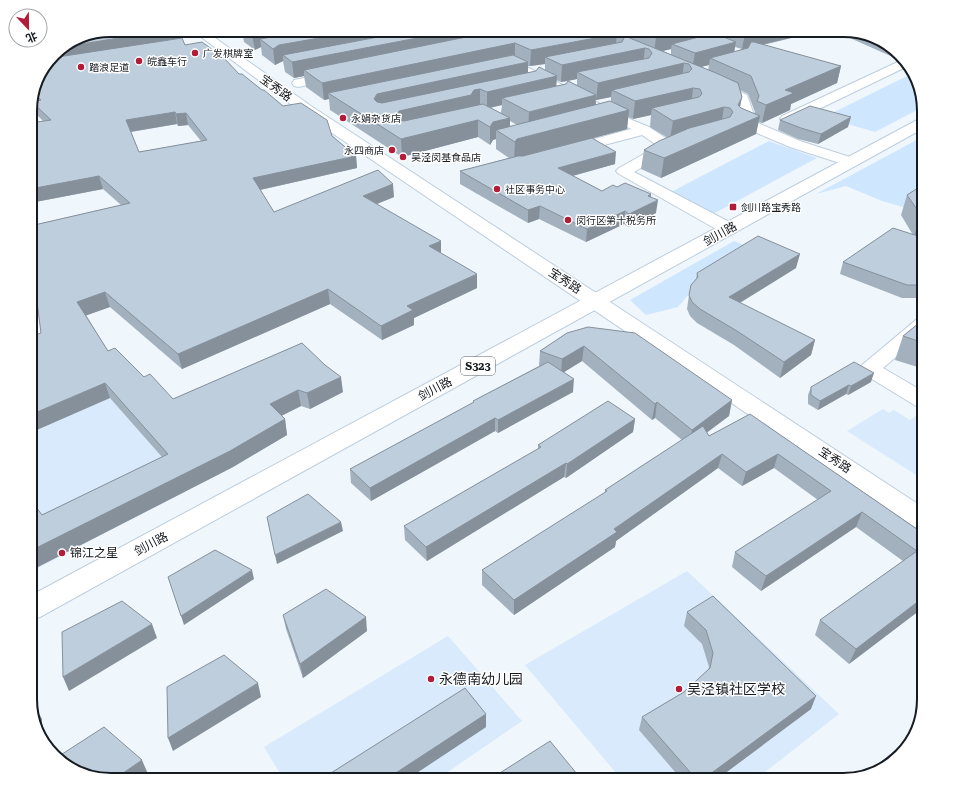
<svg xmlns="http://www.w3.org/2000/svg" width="954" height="810" font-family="'Roboto Serif','Noto Sans SC',serif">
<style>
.built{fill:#d8eafb}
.green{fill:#cfe7fe}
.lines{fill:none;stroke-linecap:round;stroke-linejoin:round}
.minor-casing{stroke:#becedd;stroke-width:2}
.major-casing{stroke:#becedd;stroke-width:2}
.minor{fill:#fff;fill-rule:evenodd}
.major{fill:#fff;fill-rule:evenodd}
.wall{fill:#a3b1be;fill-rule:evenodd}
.shaded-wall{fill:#85909b}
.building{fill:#becedd;stroke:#85909b;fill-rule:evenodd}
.poi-dot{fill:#b11d38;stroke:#fff;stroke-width:1.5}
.labels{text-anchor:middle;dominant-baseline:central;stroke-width:3;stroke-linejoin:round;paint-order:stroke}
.far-poi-label{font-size:10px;fill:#161b21;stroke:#fff;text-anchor:start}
.shield{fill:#fff;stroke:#5c5f64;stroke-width:1}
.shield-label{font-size:11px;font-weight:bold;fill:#161b21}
.street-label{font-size:12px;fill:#161b21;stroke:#fff}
.poi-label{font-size:12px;fill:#161b21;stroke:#fff;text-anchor:start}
.near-poi-label{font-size:14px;fill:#161b21;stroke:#fff;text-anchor:start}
.rim{fill:none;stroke:#161b21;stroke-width:2}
</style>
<rect width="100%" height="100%" fill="#eff6fc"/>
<g class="built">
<polygon points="121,356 233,467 30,572 30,393"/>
<polygon points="883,409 889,413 894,410 910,420 916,416 924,421 924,480 847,431"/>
<polygon points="687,571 839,714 755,780 622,780 525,665"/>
<polygon points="448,636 522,721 436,780 284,780 264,747"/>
</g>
<g class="green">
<polygon points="913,73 918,80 923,107 875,132 824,117"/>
<polygon points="924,136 924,200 910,209 882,201 846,186 816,194"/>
<polygon points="769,141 817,158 713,214 671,192"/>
<polygon points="734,241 755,250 695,287 678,307 646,315 630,300"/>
</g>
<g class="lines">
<g class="minor-casing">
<g id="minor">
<polygon points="192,30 204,30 311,106 924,508 924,529 915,527 301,112"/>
<polygon points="902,60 904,60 908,66 792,122 782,122 780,119 782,116"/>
<polygon points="515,61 632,120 649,127 673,143 675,146 673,149 634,172 735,225 737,229 735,233 729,234 723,233 619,174 616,171 619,168 658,146 642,135 570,154 565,153 563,150 565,147 631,129 513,69 501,72 497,71 495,68 497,65"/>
<polygon points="334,72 338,73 340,76 338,79 298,87 294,86 292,83 294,80"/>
<polygon points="715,81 747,95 754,115 751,120 800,141 856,159 858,162 856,165 851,166 846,165 790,147 738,125 736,122 740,115 736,100 711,88 709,85 711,82"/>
<polygon points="924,317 924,333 883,368 924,392 924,408 916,406 862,373 859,369 862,365 917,319"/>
</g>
</g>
<g class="major-casing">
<polygon id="major" points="924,118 924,128 40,617 30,620 30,596 919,119"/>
</g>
<use href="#minor" class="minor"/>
<use href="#major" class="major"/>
</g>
<g class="wall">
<path d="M111 30H177L179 38 185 45 239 74 283 106 332 136 356 156 357 168 260 190 274 212 394 197 377 204 441 254 477 288 414 318V325L382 340 330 304 182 369 110 307 86 315 108 351 173 399 302 343 343 392 310 409 301 406 281 416 285 419 287 435 233 467 30 571V499L42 515 162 457 110 398 41 333 35 286 30 287V226L121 205 103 189 30 203V123L43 121 35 113 32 102 34 101 32 99 38 75ZM177 124 178 126 188 125 201 141 139 152 131 132Z"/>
<path d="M242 30H726V34L721 36 728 39 730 30H825L763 45 841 66 837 83 791 104 790 110 762 123 758 122 756 134 661 178 641 169 644 150 668 138 650 127 651 115 633 119 628 117 627 129 565 145 615 164 573 176 602 191 617 187 651 194V197L656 213 628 227 624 224 586 242 539 219 528 223 460 184V171L509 158 496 149V139L493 140 490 145 478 137 402 157 330 110 329 99 324 100 306 87 304 76 294 78 285 72 283 61 275 65 262 55 261 47 255 50 244 42ZM735 47 742 49 734 52ZM671 49V55L663 51ZM545 64V70L528 73V66H530ZM709 65 708 70 701 67ZM577 79V85L568 81ZM556 80 561 82 568 81 566 84 556 86ZM740 90 748 94 755 112 754 114 741 108 740 107 742 97ZM611 97V102L596 105V100ZM502 105 501 113 491 108ZM510 121 517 125 510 127Z"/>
<polygon points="832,30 844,30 874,36 897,50 900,55 895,58"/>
<polygon points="780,120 848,127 818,144 798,139 778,130"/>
<polygon points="924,184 924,228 914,235 924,238 924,294 922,298 902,298 840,274 843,262 913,235 901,215 907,195"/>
<polygon points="796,268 740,303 815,340 811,355 780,378 734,345 697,323 690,316 687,309 689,295 696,279 697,273"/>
<polygon points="924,319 924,369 895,360 903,336"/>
<polygon points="567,333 732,400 729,416 707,432 709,436 750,414 924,534 924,607 849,664 815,635 820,620 903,561 856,527 761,591 732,567 735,552 818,500 774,468 742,486 718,468 616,541 615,547 514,615 482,585 482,570 605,493 605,490 682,440 655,418 652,420 582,361 564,372 573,392 498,433 495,431 371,501 351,483 350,469 473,403 473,401 539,366 540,351"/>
<polygon points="871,382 848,395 846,394 818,410 808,404 808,395 811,387"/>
<polygon points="635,419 633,432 566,478 564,477 427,561 405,540 404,526 538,449 538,445"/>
<polygon points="687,612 811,709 716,780 682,780 639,730 642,717 684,692 708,670 709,667 702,644 684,626"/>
<polygon points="283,615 367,631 303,678 286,629"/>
<polygon points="486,714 486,727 406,780 333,780 331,773"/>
</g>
<g class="shaded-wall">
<polygon points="168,30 177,30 179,39 50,60 57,50 63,47"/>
<polygon points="263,30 348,30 260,39 261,47 255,50 252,34 259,31"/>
<polygon points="365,30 444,30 283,55 283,61 275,65 273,49 279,45"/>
<polygon points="459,30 467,30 467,45 304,70 304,76 294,78 292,62"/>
<polygon points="688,30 726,30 726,34 709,41 672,44 671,49 654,53 656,37"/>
<polygon points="760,30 825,30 742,49 745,33"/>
<polygon points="617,34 615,51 545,57 545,64 530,66 531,50"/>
<polygon points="736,42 733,58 710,58 709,65 692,69 695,53"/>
<polygon points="515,43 515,60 328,93 329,99 324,100 322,83"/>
<polygon points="645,48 643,65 577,72 577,79 561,82 562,65"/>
<polygon points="897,51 900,55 895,58"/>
<polygon points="528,62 528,78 378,111 374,99 377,94"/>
<polygon points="684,63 682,80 612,90 611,97 596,100 598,83"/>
<polygon points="841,66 837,83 791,104 790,110 762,123 766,105 785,90"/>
<polygon points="557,76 556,92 502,98 502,105 487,108 487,92"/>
<polygon points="693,88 691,106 652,108 651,115 633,119 635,101"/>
<polygon points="480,89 480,106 400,129 396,116 399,111 474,90"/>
<polygon points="596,95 595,113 528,130 529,112"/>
<polygon points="742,97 738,115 738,105"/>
<polygon points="724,107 721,126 687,129 686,129 685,135 670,139 673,121"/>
<polygon points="629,110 627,129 517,159 514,161 515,142 517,139"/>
<polygon points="175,112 177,124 129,132 126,120"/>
<polygon points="186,113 188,125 178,126 176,114"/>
<polygon points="760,116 756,134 661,178 664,158"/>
<polygon points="851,117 848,127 818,144 821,134"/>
<polygon points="510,118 510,135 496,130 496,139 493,140 490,145 490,127 493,122"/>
<polygon points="478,120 478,137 402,157 401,139"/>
<polygon points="616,152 615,164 557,180 558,168"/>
<polygon points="356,156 357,168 255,191 253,178"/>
<polygon points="99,176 103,189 30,203 30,189"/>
<polygon points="393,184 394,197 364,209 363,196"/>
<polygon points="651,194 650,204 658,200 656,213 628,227 629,214 648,196"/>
<polygon points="540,206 539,219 528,223 528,210"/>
<polygon points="625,211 624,224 586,242 587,229"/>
<polygon points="924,212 924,228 914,236 921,215"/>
<polygon points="441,241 441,255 429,246"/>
<polygon points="800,254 796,268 726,311 729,297"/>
<polygon points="30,271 33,271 38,285 30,287"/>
<polygon points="477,274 477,288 414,318 414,325 382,340 381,326 407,306"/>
<polygon points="328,289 330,304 182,369 178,354"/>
<polygon points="105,292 110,307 82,317 77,302"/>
<polygon points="815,340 811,355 780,378 784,362"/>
<polygon points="584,346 582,361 561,374 562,359"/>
<polygon points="874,373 871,382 848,395 851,386"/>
<polygon points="341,377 343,392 310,409 307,393"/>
<polygon points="574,379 573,392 498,433 498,420"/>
<polygon points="105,383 110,398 30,433 30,415"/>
<polygon points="849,385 846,394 818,410 820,401"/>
<polygon points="298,390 301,406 273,420 270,404"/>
<polygon points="732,400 729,416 689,446 692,430"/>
<polygon points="657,402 655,418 652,420 655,404"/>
<polygon points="495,418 495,431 371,501 370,488"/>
<polygon points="285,419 287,435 233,467 30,571 30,551"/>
<polygon points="635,419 633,432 566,478 567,464"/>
<polygon points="722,454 718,468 616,541 615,547 514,615 514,600 614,529"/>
<polygon points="778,454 774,468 742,486 746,472"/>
<polygon points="566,463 564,477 427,561 426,547"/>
<polygon points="862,512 856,527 761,591 766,576"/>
<polygon points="341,522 343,531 277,564 275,555"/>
<polygon points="252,570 254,579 184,625 181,616"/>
<polygon points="924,597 924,607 849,664 856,649"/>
<polygon points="366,617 367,631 303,678 300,664"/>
<polygon points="152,624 157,638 69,691 63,677"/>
<polygon points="258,683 261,697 173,751 168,738"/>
<polygon points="816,696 811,709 716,780 702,780"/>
<polygon points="35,706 42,719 42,725 37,729 32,713"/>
<polygon points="486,714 486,727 406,780 385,780"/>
<polygon points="142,760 148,774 139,780 113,780"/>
<polygon points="577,774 576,780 568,780"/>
</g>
<g class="building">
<polygon points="111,30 168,30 63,47 80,36"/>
<polygon points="247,30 263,30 259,31 252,34"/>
<polygon points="311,30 365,30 279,45 273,49 260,39"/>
<polygon points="415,30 459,30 292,62 283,55"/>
<polygon points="472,30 610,30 716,73 738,83 742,97 738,105 741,108 760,116 664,158 644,150 659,141 687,129 686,129 730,117 733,112 730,108 724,107 673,121 652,108 699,97 702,94 700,89 693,88 635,101 612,90 689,72 692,69 689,64 684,63 598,83 577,72 649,58 652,53 649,49 645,48 562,65 545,57 622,42 624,38 617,34 531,50 515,43 322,83 304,70 471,36 474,33"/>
<polygon points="637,30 688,30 656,37"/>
<polygon points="735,30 760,30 745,33"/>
<polygon points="714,33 736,42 695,53 672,44"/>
<path d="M182 38 185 45 202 42 224 58 239 74H242L262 90H264L283 106 301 103 327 120 332 136 356 156 253 178 274 212 378 170 393 184 363 196 441 241 429 246 477 274 407 306 413 310 381 326 328 289 178 354 105 292 77 302 108 351 115 348 144 377 150 374 173 399 302 343 325 365 341 377 307 393 298 390 270 404 285 419 230 451 30 551V499L42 515 168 454 105 383 30 415V337L41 333 33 271H30V226L130 203 99 176 30 189V123L51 120 32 102 41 100 34 93 36 83 41 82 37 79 38 75 51 58ZM175 112 176 114 186 113 207 140 139 152 126 120Z"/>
<polygon points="751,42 754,42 841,66 785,90 794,93 766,105 757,101 759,96 751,76 710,58 748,48"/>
<polygon points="513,55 528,62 377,94 374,99 377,102 382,103 536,71 539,67 557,76 487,92 480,89 474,90 471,95 399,111 396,116 399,120 404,121 483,104 510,118 493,122 490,127 478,120 401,139 328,93"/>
<polygon points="568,81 596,95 529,112 502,98 566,84"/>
<polygon points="610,101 629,110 517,139 515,142 496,130"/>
<polygon points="810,106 851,117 821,134 801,128 780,120"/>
<polygon points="592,138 616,152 558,168 602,191 613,185 617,187 625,183 651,194 648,196 658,200 629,214 625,211 587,229 540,206 528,210 460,171 518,156 523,156"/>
<polygon points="924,184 924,212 921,215 907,195"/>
<polygon points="893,228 924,238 924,285 907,285 843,262"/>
<polygon points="758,236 800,254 729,297 815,340 784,362 737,331 700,309 692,302 689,295 691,285 698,277 697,273"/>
<polygon points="924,319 924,343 903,336"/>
<polygon points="588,327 635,333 732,400 692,430 657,402 655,404 584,346 562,359 540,351 567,333"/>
<polygon points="548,362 574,379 498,420 495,418 370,488 350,469 474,402 473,401"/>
<polygon points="854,362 874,373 851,386 849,385 820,401 811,395 811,387"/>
<polygon points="608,401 635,419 567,464 566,463 426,547 404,526 541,447 538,445"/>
<polygon points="750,414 924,534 924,597 856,649 820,620 917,551 862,512 766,576 735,552 831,491 778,454 746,472 722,454 614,529 617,532 514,600 482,570 607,491 605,490 703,426 709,436"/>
<polygon points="308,494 341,522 275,555 267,517"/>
<polygon points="215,550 252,570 181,616 168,577"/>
<polygon points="326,589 366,617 300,664 283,615"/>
<polygon points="713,596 816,696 702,780 697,780 642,717 684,692 710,668 713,653 706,630 687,612"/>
<polygon points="122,601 152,624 63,677 62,632"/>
<polygon points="224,655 258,683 168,738 167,687"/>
<polygon points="465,688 486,714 385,780 336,780 331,773"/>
<polygon points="30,697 35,706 35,712 32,713 30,704"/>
<polygon points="104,727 142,760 113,780 110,780 80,774 57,760 56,758"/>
<polygon points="912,737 913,738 904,753 874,774 864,776"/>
<polygon points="550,741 577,774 568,780 489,780"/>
</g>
<g class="poi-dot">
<circle cx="195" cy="53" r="4"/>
<circle cx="139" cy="61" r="4"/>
<circle cx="81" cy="67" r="4"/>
<circle cx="343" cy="118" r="4"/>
<circle cx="392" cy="150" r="4"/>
<circle cx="403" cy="157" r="4"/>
<circle cx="497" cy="189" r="4"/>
<rect x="729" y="203" width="8" height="8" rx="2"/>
<circle cx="568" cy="220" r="4"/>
<circle cx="62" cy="553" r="4"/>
<circle cx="431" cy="679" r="4"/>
<circle cx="679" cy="689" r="4"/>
</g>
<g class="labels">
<g class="far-poi-label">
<text x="203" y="53">广发棋牌室</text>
<text x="147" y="61">皖鑫车行</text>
<text x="89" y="67">踏浪足道</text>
<text x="351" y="118">永娟杂货店</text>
<text x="384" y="150" text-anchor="end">永四商店</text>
<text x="411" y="157">吴泾闵基食品店</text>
<text x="505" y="189">社区事务中心</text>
<text x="741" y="207">剑川路宝秀路</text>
<text x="576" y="220">闵行区第十税务所</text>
</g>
<rect class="shield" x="461" y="357" width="34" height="18" rx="3"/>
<g class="shield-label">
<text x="478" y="366">S323</text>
</g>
<g class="street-label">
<text transform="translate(276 88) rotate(36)">宝秀路</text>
<text transform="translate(720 234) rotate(-29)">剑川路</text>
<text transform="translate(565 281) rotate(33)">宝秀路</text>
<text transform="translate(435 389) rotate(-28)">剑川路</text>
<text transform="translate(835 460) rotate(34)">宝秀路</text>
<text transform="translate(151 544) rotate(-28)">剑川路</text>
</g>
<g class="poi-label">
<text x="70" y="553">锦江之星</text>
</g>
<g class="near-poi-label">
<text x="439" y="679">永德南幼儿园</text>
<text x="687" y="689">吴泾镇社区学校</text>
</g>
</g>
<path d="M0 0H954V810H0ZM111 37H843A74 74 0 0 1 917 111V699A74 74 0 0 1 843 773H111A74 74 0 0 1 37 699V111A74 74 0 0 1 111 37Z" fill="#fff" fill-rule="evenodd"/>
<path class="rim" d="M111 37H843A74 74 0 0 1 917 111V699A74 74 0 0 1 843 773H111A74 74 0 0 1 37 699V111A74 74 0 0 1 111 37Z"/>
<g transform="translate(28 28) rotate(158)"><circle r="19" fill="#ffffff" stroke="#a2a4a6"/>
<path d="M0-3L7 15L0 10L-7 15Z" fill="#b11d38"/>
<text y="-6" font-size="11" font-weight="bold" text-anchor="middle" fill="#161b21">北</text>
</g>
</svg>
